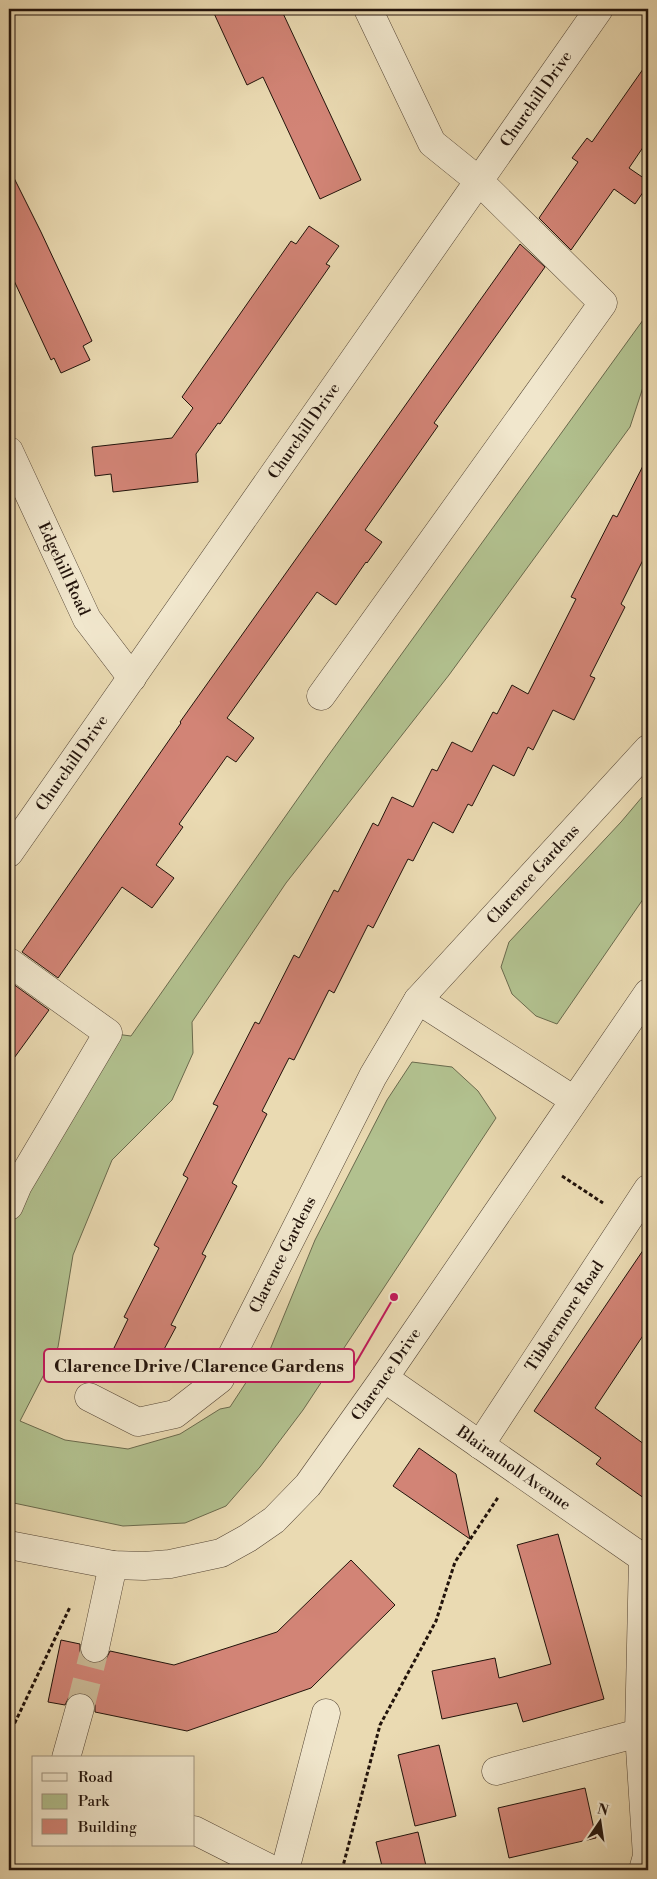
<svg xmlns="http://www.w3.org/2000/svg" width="657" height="1879" font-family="'Libre Bodoni',serif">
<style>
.green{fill:#b2c18f;stroke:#6a6a4d}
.building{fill:#d28476;stroke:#22130b}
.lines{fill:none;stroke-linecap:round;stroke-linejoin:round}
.minor-tunnel{stroke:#ccbc99;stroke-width:28;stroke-dasharray:28 14;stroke-linecap:butt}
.minor-casing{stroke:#544535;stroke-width:29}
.path{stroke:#22130b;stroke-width:3;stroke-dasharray:4 2.5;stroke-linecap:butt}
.minor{stroke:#f1e7cd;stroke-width:28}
.labels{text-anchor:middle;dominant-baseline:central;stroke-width:4.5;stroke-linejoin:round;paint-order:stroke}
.street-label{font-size:16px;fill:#22130b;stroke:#f1e7cd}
.leader{fill:none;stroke:#c2185b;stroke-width:2}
.callout-dot{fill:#c2185b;stroke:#f1e7cd;stroke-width:2}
.callout{fill:#f1e7cd;stroke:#c2185b;stroke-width:2}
.callout-label{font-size:18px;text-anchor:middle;font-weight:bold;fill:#22130b}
</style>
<rect width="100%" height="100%" fill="#eadab2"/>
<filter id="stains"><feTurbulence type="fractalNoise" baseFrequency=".004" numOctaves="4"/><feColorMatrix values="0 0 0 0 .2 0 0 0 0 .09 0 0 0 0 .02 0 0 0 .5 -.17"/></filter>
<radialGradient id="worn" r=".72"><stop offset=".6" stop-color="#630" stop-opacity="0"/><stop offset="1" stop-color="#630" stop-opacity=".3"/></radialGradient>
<g class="green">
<polygon points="643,320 648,324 648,372 630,427 449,675 286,883 192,1022 193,1053 172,1100 112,1160 73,1255 58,1347 20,1421 65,1440 128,1449 180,1434 220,1409 230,1407 247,1381 260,1374 315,1240 387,1100 412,1062 452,1067 478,1091 496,1118 303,1410 260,1467 226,1506 185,1523 123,1526 9,1502 9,1206 108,1033 131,1036 325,760"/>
<polygon points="648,790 648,892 557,1024 536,1016 512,994 501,967 509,942 621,822"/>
</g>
<g class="building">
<polygon points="212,9 281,9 361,180 320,199 263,77 247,85"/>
<polygon points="648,62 648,140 629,168 648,181 648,185 635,204 614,189 571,250 539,218 578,162 572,158 587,138 592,142"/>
<polygon points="9,168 41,232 92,341 83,346 90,360 61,373 54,358 51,360 9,270"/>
<polygon points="309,226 339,246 326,264 330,266 220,424 218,423 196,454 198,482 113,492 111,474 95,476 92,447 172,438 193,408 182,397 291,241 296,244"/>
<polygon points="520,244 545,267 434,423 438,426 365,530 382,542 367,563 366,562 336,605 317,592 227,718 254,738 236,762 227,756 179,824 183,827 156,865 174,878 152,908 122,887 58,978 22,952 181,723 180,722"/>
<polygon points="648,456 648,550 621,604 625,607 590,676 595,678 574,720 553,710 533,750 528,747 514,776 493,765 472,806 468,804 453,833 433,822 413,861 408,859 373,928 368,925 334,993 329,990 294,1060 289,1058 262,1111 267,1114 232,1183 237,1186 202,1254 206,1256 171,1325 176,1327 154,1368 114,1348 128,1319 124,1317 159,1248 154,1245 188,1178 183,1175 218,1106 213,1104 255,1022 259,1024 294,955 299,958 334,890 338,892 373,823 378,826 392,797 413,807 432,769 437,771 452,742 472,752 493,712 497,714 512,685 528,694 576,599 571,597 613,515 617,517"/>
<polygon points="9,981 49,1010 9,1065"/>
<polygon points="648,1243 648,1328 595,1408 648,1447 648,1501 596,1464 601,1458 534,1411"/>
<polygon points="419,1448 456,1474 470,1539 393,1486"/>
<polygon points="558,1534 604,1699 523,1722 517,1703 442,1719 432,1671 495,1658 499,1678 551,1664 517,1545"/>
<polygon points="351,1560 395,1605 311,1688 187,1731 95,1712 95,1705 91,1697 84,1693 77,1693 69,1697 65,1705 48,1702 61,1640 80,1644 80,1652 84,1659 92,1663 100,1663 106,1659 110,1651 174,1665 277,1632"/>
<polygon points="439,1745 456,1816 415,1826 398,1755"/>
<polygon points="585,1788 596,1838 509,1858 498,1808"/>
<polygon points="418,1832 427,1870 383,1870 376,1842"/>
</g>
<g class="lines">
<polyline class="minor-tunnel" points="80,1708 95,1648"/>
<g class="minor-casing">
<g id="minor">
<path id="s1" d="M9 451 87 619 132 678"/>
<polyline points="321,696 603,303 479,181 432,143 368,9"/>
<path id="s2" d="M9 853 599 9"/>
<polyline points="9,962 108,1033 18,1185 9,1206"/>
<polyline points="418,1000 574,1100"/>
<path id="s3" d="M384 1378 643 1558 639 1733 647 1856 643 1870"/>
<path id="s4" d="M89 1397 138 1422 175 1414 220 1379 373 1076 418 1000 648 749"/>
<path id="s5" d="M480 1445 648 1189"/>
<path id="s6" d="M9 1545 113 1565 144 1566 170 1564 221 1553 248 1538 274 1520 308 1485 384 1378 648 993"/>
<polyline points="95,1648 113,1565"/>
<polyline points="66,1758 80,1708"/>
<polyline points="496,1771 639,1733"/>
<polyline points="194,1830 273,1870"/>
<polyline points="285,1870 326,1713"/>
</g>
</g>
<g class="path">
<polyline points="562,1176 603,1203"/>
<polyline points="9,1735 70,1607"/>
<polyline points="342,1870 380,1725 436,1621 455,1562 499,1496"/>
</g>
<use href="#minor" class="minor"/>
</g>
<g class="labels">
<g class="street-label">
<text stroke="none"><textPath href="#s2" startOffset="920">Churchill Drive</textPath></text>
<text stroke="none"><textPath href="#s2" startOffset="515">Churchill Drive</textPath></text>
<text stroke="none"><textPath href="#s1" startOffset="130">Edgehill Road</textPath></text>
<text stroke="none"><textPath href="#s2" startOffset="110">Churchill Drive</textPath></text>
<text stroke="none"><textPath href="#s4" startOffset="748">Clarence Gardens</textPath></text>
<text stroke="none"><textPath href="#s4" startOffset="289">Clarence Gardens</textPath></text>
<text stroke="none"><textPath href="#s5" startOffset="154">Tibbermore Road</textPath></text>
<text stroke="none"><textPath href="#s6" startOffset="462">Clarence Drive</textPath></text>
<text stroke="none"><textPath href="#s3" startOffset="158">Blairatholl Avenue</textPath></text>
</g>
</g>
<path class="leader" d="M394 1297L354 1366"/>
<circle class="callout-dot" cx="394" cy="1297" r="5"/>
<rect class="callout" x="44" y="1349" width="310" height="33" rx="5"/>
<g class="callout-label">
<text x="199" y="1372">Clarence Drive / Clarence Gardens</text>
</g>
<rect width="657" height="1879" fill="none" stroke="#eadab2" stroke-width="30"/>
<rect x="10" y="10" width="637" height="1859" fill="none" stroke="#22130b" stroke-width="2.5"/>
<rect x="15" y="15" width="627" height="1849" fill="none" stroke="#22130b"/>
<rect x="32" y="1756" width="162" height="90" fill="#f1e7cd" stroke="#9e927f"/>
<rect x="42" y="1773" width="25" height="8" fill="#f1e7cd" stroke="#9e927f"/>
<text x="78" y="1782" font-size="15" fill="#22130b">Road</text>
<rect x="42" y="1794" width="25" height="15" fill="#b2c18f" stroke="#9e927f"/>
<text x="78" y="1806" font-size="15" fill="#22130b">Park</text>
<rect x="42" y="1819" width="25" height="15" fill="#d28476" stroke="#9e927f"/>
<text x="78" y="1832" font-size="15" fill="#22130b">Building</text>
<g transform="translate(600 1822) rotate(13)" stroke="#f1e7cd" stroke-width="4" paint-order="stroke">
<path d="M0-4L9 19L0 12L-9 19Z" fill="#22130b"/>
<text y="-8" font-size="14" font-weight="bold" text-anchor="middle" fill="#22130b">N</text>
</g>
<rect width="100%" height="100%" filter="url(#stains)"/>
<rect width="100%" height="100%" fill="url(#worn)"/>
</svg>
